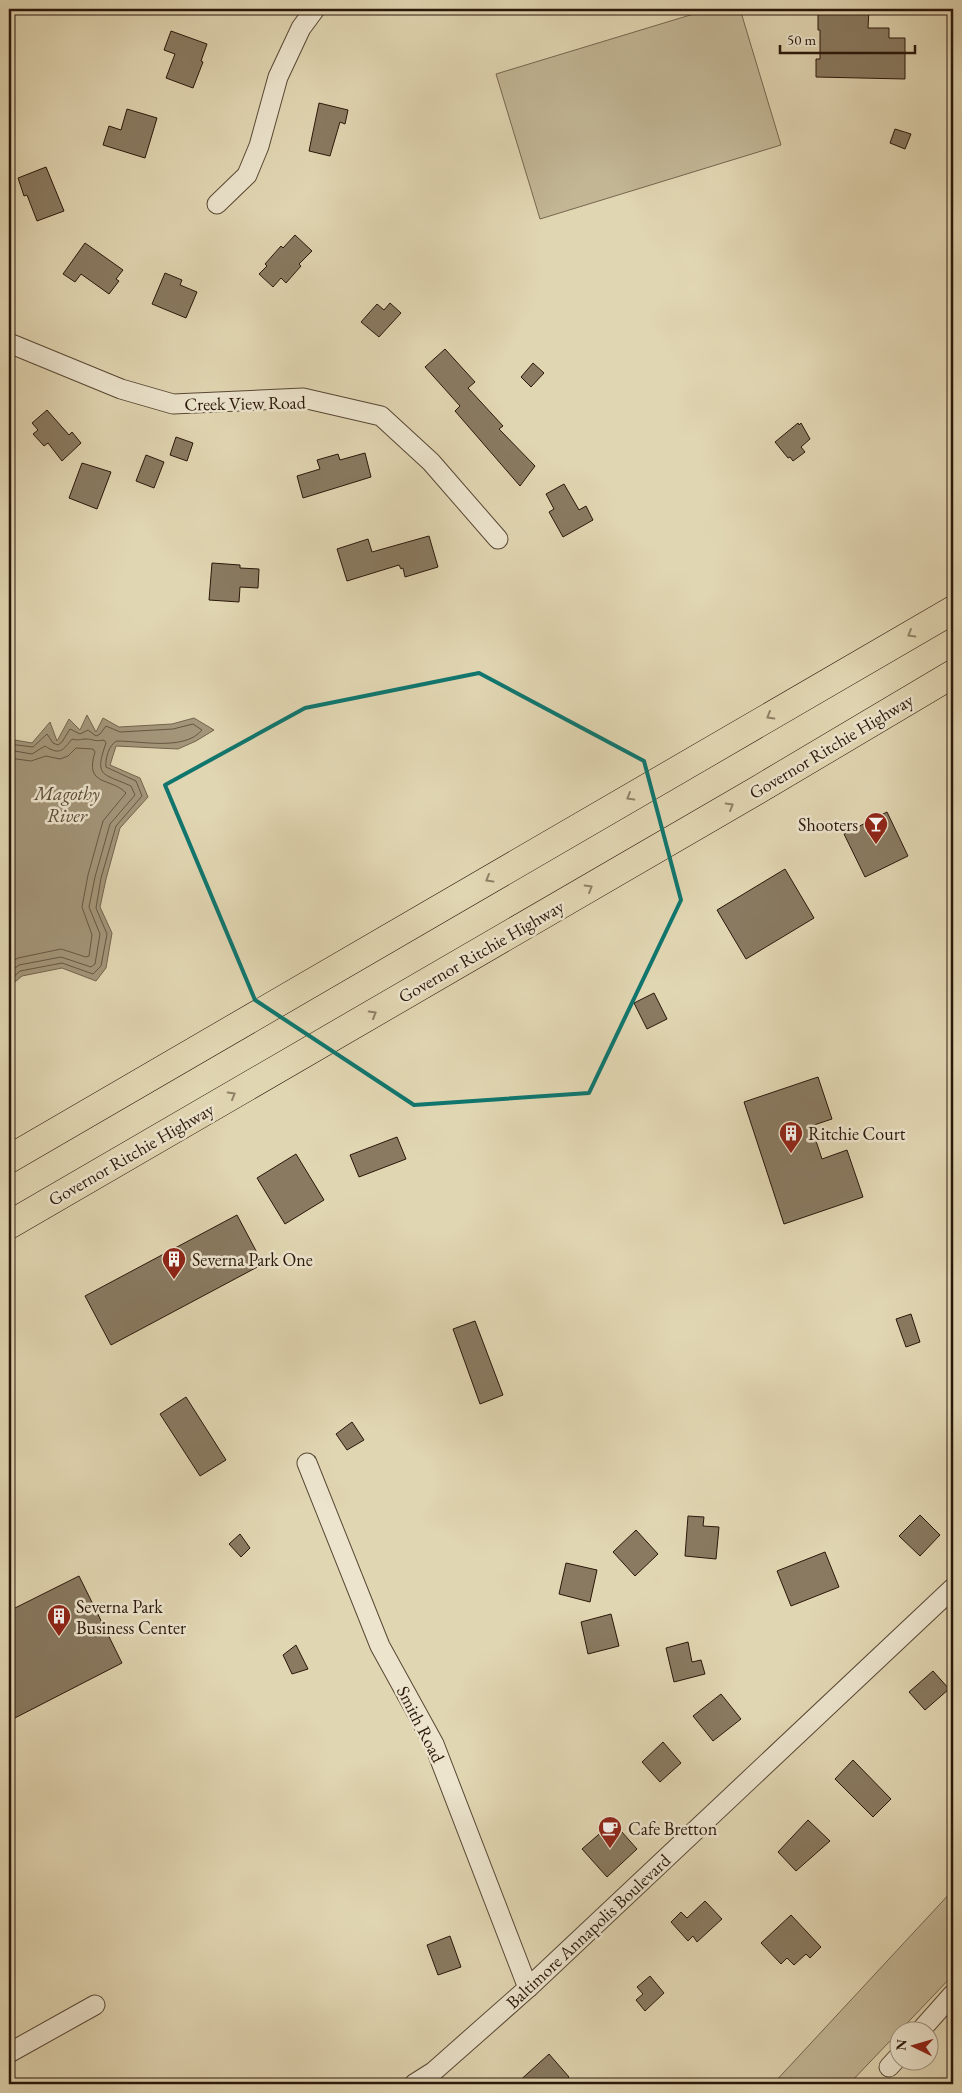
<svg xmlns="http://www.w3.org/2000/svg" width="962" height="2093" font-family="'EB Garamond',serif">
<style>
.green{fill:#c2b695;stroke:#766650}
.water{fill:#a39579;stroke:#73634d}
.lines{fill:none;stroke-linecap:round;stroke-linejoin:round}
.shore{stroke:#665642;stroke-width:1}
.building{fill:#897a61;stroke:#2a170a}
.minor-casing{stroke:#584734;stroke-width:21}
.highway-casing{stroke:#2a170a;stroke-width:29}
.minor{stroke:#ece4cd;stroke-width:19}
.highway{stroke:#e1d6b2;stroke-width:28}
.oneway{stroke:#8f8066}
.marked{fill:none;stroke:#0f766e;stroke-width:4;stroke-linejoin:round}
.labels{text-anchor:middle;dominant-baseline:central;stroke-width:5;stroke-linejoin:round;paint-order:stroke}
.street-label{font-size:18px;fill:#2a170a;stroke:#ece4cd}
.poi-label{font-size:18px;fill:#2a170a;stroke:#ece4cd;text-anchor:start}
.water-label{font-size:19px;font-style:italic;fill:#5a4936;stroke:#ece4cd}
</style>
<rect width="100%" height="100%" fill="#e1d6b2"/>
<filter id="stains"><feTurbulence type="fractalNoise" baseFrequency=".004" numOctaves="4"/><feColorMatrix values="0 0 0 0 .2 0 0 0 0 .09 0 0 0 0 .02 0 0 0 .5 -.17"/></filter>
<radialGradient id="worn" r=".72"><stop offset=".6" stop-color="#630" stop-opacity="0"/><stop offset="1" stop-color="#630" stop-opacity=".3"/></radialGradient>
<g class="green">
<polygon points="710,9 740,9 781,145 540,219 496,74"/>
<polygon points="953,1890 953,1975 849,2084 773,2084"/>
</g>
<polygon class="water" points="87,715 96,732 103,718 119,727 172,724 194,718 214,730 196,741 178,749 116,746 110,765 140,778 148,797 120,828 106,879 100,907 112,933 106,968 96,981 62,968 22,976 9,987 9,739 32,743 50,722 57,741 69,719 80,730"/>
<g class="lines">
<g class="shore">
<path d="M9 744 33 747 47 734 53 743 58 745 62 742 70 729 80 734 88 730 96 736 100 734 106 726 120 732 173 729 193 724 202 730C185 751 141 741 117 741 109 744 105 759 106 767L136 781 142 796 116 826 101 878 96 908 107 934 101 966 93 974 62 963 20 971 9 981"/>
<path d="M9 750 32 754 45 746C60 756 63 750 72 739 78 741 80 739 86 739 93 739 95 742 104 740L106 743C94 777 102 773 131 786L135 795 110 824 95 877 89 907 100 934 95 964 91 967 61 957 19 965 9 973"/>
<path d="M9 758 31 761 46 756 60 759 68 756 76 748 93 749 95 752C84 787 111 777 126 793L103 821 88 875 82 907 92 935 89 956 86 957 61 949 18 958 9 963"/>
</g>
</g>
<g class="building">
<polygon points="818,9 869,9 868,28 889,28 889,38 905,38 905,79 816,77 816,59 820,59 820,30 818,30"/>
<polygon points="171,31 207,44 201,61 203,62 193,88 166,78 175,54 164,50"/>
<polygon points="319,103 348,110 345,124 340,122 330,156 309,151"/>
<polygon points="127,109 157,118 145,158 103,145 109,126 121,130"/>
<polygon points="895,129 911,134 905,149 890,143"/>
<polygon points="46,167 64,211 37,221 27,195 24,196 18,178"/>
<polygon points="295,235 312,251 299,264 301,266 286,283 281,278 273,287 259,274 267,266 265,264 281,246 283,248"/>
<polygon points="85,243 123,270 116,279 119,281 109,294 81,274 75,282 63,274"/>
<polygon points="165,273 182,280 180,285 197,292 186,318 152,304"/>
<polygon points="390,303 401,313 379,337 361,322 377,304 384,310"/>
<polygon points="445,349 475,382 468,388 503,426 499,429 535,466 520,486 455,411 460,406 425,367"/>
<polygon points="533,363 544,373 531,387 521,377"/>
<polygon points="47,410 69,435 72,432 81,443 62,461 48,443 44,446 33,434 38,430 32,423"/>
<polygon points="798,423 799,425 801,423 810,439 801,447 805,452 793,461 790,457 788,458 775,442"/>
<polygon points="176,437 193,443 187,461 170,455"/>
<polygon points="365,453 371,477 303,498 297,476 320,469 317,460 338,454 340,460"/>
<polygon points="146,455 164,462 154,488 136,481"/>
<polygon points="82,463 111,472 97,509 69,498"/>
<polygon points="564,484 579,510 586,506 593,520 563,537 549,512 554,509 546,494"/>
<polygon points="429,536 438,567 405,577 403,568 401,569 399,565 347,581 337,549 368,539 372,552"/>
<polygon points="212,563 240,565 240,568 259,569 258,588 240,587 239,602 209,600"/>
<polygon points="887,812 908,856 865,877 844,834"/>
<polygon points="785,869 814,918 746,959 717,910"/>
<polygon points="654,993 667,1019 647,1029 634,1003"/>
<polygon points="818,1077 832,1119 811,1126 822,1159 847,1150 863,1197 784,1224 744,1102"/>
<polygon points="397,1137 406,1159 359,1177 350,1155"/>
<polygon points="296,1154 324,1200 285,1224 257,1178"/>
<polygon points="237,1215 263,1264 111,1345 85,1296"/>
<polygon points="911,1314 920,1342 906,1347 896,1319"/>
<polygon points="475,1321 503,1395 480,1404 453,1329"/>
<polygon points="186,1397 226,1460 200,1476 160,1414"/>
<polygon points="352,1422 364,1440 347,1450 336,1434"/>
<polygon points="920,1515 940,1535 920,1556 899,1536"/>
<polygon points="688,1516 704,1517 703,1526 719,1527 716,1559 685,1556"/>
<polygon points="636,1530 658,1554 635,1576 613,1552"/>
<polygon points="240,1534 250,1548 241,1557 229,1544"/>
<polygon points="825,1552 839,1587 791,1606 777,1571"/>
<polygon points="566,1563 597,1570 590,1602 559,1594"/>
<polygon points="79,1576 122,1663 9,1721 9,1611"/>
<polygon points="611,1614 619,1646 588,1654 581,1622"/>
<polygon points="688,1642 692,1662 701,1660 705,1674 674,1682 666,1648"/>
<polygon points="296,1645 308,1669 292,1674 283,1655"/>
<polygon points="933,1671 949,1689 925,1710 909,1692"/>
<polygon points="721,1694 741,1719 713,1741 693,1716"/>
<polygon points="663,1742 681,1763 660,1782 642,1762"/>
<polygon points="853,1760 891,1799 873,1817 835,1779"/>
<polygon points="808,1820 830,1841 796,1871 778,1852"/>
<polygon points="613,1822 637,1849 607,1877 582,1849"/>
<polygon points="705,1901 722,1919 697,1942 693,1936 688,1941 671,1922 681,1912 687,1918"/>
<polygon points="791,1915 821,1947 810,1958 806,1954 794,1965 787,1958 781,1964 761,1943"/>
<polygon points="450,1936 461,1967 438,1975 427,1945"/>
<polygon points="650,1976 664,1993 645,2011 636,2000 643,1994 637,1987"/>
<polygon points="549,2054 569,2077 561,2084 516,2084"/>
</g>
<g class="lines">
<g class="minor-casing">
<g id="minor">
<polyline points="217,204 247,175 259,146 278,77 301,28 315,9"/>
<polyline points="9,343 121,389 173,404 303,398 381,416 431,462 498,539"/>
<polyline points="307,1463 380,1646 434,1744 528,1988"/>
<polyline points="921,2030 953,1994"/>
<polyline points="9,2053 95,2005"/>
<polyline points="889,2067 900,2055"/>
<polyline points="414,2084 433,2072 528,1988 953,1588"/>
</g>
</g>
<g class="highway-casing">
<g id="highway">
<polyline points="9,1159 953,610"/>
<polyline points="9,1225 756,791 953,674"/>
</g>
</g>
<use href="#minor" class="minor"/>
<use href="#highway" class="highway"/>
</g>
<defs><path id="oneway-chevron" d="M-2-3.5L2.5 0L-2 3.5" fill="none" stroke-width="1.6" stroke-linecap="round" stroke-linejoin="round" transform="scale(1.25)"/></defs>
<g class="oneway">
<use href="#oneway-chevron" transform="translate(911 634) rotate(150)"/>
<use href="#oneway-chevron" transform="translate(770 716) rotate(150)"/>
<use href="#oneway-chevron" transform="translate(630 797) rotate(150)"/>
<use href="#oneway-chevron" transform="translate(730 806) rotate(-30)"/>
<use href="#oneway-chevron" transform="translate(489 879) rotate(150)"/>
<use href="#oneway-chevron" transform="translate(589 888) rotate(-30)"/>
<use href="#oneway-chevron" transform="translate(373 1014) rotate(-30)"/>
<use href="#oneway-chevron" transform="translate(232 1095) rotate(-30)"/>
</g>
<path class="marked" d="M479 673 644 761 681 900 589 1093 414 1105 255 1000 165 785 305 708Z"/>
<defs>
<g id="bar-pin" transform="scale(1.25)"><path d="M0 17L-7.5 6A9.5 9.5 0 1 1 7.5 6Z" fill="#8f2418" stroke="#ece4cd"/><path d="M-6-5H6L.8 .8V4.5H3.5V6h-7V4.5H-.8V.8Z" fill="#fff"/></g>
<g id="building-pin" transform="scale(1.25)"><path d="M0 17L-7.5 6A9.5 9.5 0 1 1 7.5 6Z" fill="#8f2418" stroke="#ece4cd"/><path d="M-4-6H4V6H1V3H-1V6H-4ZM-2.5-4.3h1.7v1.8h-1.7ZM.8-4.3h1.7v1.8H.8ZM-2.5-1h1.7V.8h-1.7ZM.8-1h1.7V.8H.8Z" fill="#fff"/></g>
<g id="cafe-pin" transform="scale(1.25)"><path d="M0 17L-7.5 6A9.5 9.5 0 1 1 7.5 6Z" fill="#8f2418" stroke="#ece4cd"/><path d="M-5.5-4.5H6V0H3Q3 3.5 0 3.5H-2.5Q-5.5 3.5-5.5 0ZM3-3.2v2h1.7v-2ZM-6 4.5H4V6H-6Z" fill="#fff"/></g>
</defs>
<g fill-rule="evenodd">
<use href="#bar-pin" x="876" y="824"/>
<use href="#building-pin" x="791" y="1133"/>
<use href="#building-pin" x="174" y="1259"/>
<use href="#building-pin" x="59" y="1616"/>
<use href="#cafe-pin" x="610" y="1828"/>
</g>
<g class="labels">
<g class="street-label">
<text transform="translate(245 403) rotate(-1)">Creek View Road</text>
<text transform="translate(831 746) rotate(-31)">Governor Ritchie Highway</text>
<text transform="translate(481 951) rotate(-30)">Governor Ritchie Highway</text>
<text transform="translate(131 1154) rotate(-30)">Governor Ritchie Highway</text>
<text transform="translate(421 1724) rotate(63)">Smith Road</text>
<text transform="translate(588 1931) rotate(-43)">Baltimore Annapolis Boulevard</text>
</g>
<g class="poi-label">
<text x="858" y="824" text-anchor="end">Shooters</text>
<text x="808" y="1133">Ritchie Court</text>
<text x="192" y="1259">Severna Park One</text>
<text x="76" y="1606">Severna Park<tspan x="76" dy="21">Business Center</tspan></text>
<text x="628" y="1828">Cafe Bretton</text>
</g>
<g class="water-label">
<text x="67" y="793">Magothy<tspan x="67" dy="22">River</tspan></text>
</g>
</g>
<rect width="962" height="2093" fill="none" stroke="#e1d6b2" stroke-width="30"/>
<rect x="10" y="10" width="942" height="2073" fill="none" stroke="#2a170a" stroke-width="2.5"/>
<rect x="15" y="15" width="932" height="2063" fill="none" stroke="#2a170a"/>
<g transform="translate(914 2046) rotate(275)"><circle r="24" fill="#ece4cd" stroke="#9e927f"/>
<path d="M0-4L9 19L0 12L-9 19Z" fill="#8f2418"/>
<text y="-8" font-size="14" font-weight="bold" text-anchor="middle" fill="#2a170a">N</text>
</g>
<path d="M780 45v8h135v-8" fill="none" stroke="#2a170a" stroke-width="2.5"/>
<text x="787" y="45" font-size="15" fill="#2a170a" stroke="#ece4cd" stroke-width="4" paint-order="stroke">50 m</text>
<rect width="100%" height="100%" filter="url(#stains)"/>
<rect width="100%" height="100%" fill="url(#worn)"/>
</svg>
